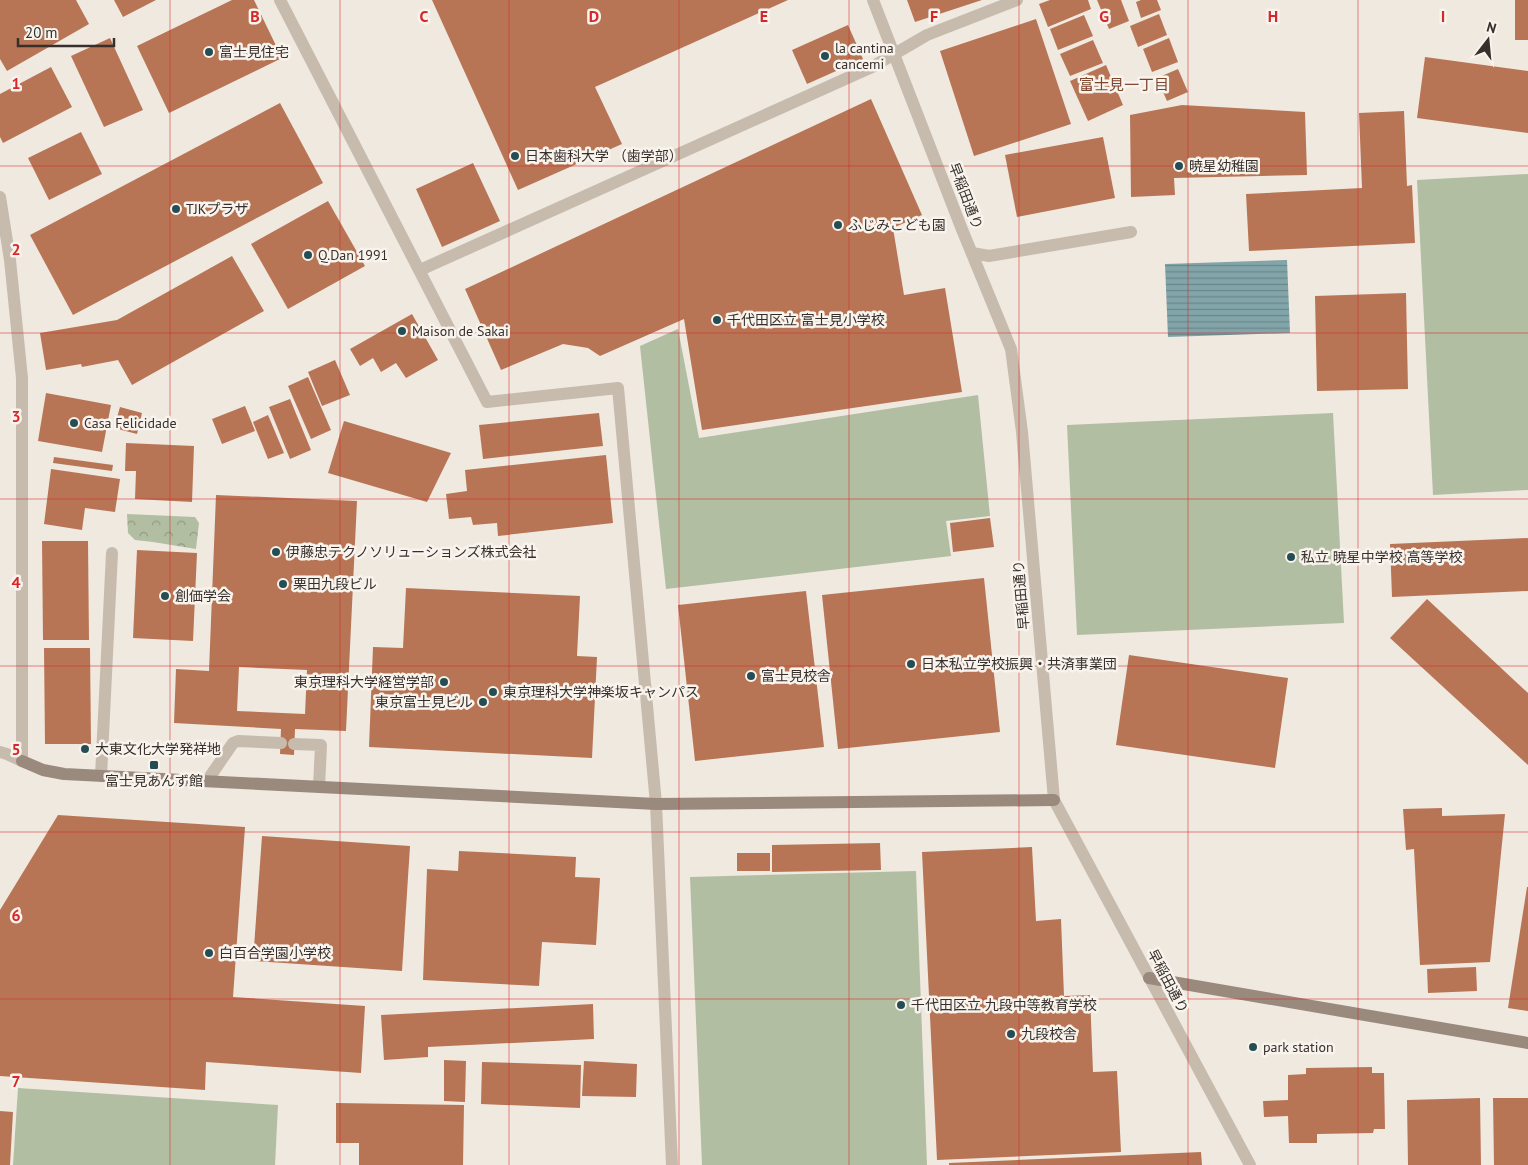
<svg xmlns="http://www.w3.org/2000/svg" width="1528" height="1165" font-family="'PT Sans','Noto Sans JP',sans-serif">
<style>
.forest{fill:url(#forest-crowns)}
.park{fill:#b2bea1}
.water{fill:url(#water-rules)}
.building{fill:#b87556;fill-rule:evenodd}
.lines{fill:none;stroke-linecap:round;stroke-linejoin:round}
.lane{stroke:#c7bbad;stroke-width:12}
.street{stroke:#c7bbad;stroke-width:12}
.secondary{stroke:#9a8a7e;stroke-width:12}
.grid{fill:none;stroke:#d62828;stroke-width:1;stroke-opacity:0.55}
.poi-dot{fill:#254d53;stroke:#f8f3ec;stroke-width:2}
.labels{text-anchor:middle;dominant-baseline:central;stroke-width:5;stroke-linejoin:round;paint-order:stroke}
.poi-label{font-size:14px;fill:#362f2b;stroke:#f8f3ec;text-anchor:start}
.street-label{font-size:14px;fill:#362f2b;stroke:#f8f3ec}
.neighbourhood-label{font-size:15px;fill:#7c452d;stroke:#f8f3ec}
.grid-label{font-size:16px;text-anchor:middle;font-weight:bold;fill:#d62828;stroke:#f8f3ec;stroke-width:5;stroke-linejoin:round;paint-order:stroke}
</style>
<defs>
<pattern id="forest-crowns" width="20" height="18" patternUnits="userSpaceOnUse" patternTransform="scale(1.25)"><rect width="20" height="18" fill="#b2bea1"/><path d="M2 6a3 3 0 1 1 6 0M12 15a3 3 0 1 1 6 0" fill="none" stroke="#929b83"/></pattern>
<pattern id="water-rules" width="6" height="5" patternUnits="userSpaceOnUse" patternTransform="scale(1.25)"><rect width="6" height="5" fill="#82a5aa"/><path d="M0 2.5h6" fill="none" stroke="#6b878b"/></pattern>
</defs>
<rect width="100%" height="100%" fill="#f0e9e0"/>
<polygon class="forest" points="127,514 195,517 199,523 196,549 153,542 135,540 128,533"/>
<g class="park">
<polygon points="1528,174 1528,490 1433,495 1417,180"/>
<polygon points="678,329 699,438 978,395 990,516 946,521 951,556 666,589 640,346"/>
<polygon points="1333,413 1344,623 1077,635 1067,425"/>
<polygon points="916,871 927,1165 702,1165 690,877"/>
<polygon points="18,1088 278,1105 275,1165 13,1165"/>
</g>
<polygon class="water" points="1287,260 1290,333 1168,337 1165,264"/>
<g class="building">
<polygon points="0,0 76,0 89,24 7,71 0,59"/>
<polygon points="114,0 156,0 123,17"/>
<polygon points="232,0 254,0 282,58 169,113 137,46"/>
<polygon points="432,0 788,0 595,87 622,144 518,190"/>
<polygon points="907,0 982,0 915,22"/>
<polygon points="1050,0 1088,0 1091,9 1048,27 1039,4"/>
<polygon points="1097,0 1121,0 1129,21 1109,29"/>
<polygon points="1141,0 1157,0 1161,10 1141,18 1136,2"/>
<rect x="1515" y="0" width="13" height="40"/>
<polygon points="1159,14 1167,35 1138,47 1130,26"/>
<polygon points="1084,15 1093,36 1058,50 1050,29"/>
<polygon points="1036,19 1071,124 974,156 940,51"/>
<polygon points="848,25 863,59 807,84 792,50"/>
<polygon points="110,38 143,110 104,127 71,56"/>
<polygon points="1169,38 1178,62 1152,72 1143,49"/>
<polygon points="1093,40 1103,63 1070,76 1060,54"/>
<polygon points="1425,57 1528,71 1528,133 1417,118"/>
<polygon points="1106,65 1123,105 1088,121 1070,81"/>
<polygon points="51,67 72,107 3,143 0,137 0,94"/>
<polygon points="1178,69 1188,92 1167,101 1157,78"/>
<polygon points="871,99 922,215 893,228 904,295 945,288 962,392 702,430 684,319 600,356 588,348 563,344 501,370 465,289"/>
<polygon points="280,103 323,183 73,315 30,235"/>
<polygon points="1182,105 1305,112 1307,175 1174,178 1175,195 1131,197 1130,115"/>
<polygon points="1404,111 1407,186 1412,185 1415,243 1249,251 1246,194 1362,188 1359,113"/>
<polygon points="81,132 102,174 49,200 28,158"/>
<polygon points="1103,137 1115,198 1017,217 1005,155"/>
<polygon points="473,163 500,221 442,247 416,189"/>
<polygon points="328,201 365,266 288,309 251,244"/>
<polygon points="232,256 264,311 132,385 118,360 82,367 81,364 46,370 40,333 117,320"/>
<polygon points="1406,293 1408,389 1317,391 1315,296"/>
<polygon points="412,314 438,360 406,378 396,363 381,372 373,358 360,366 350,349"/>
<polygon points="335,360 350,395 322,406 308,372"/>
<polygon points="308,377 331,430 311,439 288,386"/>
<polygon points="46,393 111,405 102,452 38,441"/>
<polygon points="290,399 311,450 290,459 269,407"/>
<polygon points="245,406 255,431 222,444 212,419"/>
<polygon points="120,407 142,413 137,434 114,428"/>
<polygon points="599,413 603,446 483,459 479,425"/>
<polygon points="268,415 284,453 268,459 253,422"/>
<polygon points="344,421 451,453 427,502 328,473"/>
<polygon points="126,443 194,446 192,502 135,499 136,471 125,471"/>
<polygon points="606,455 613,523 498,536 497,523 473,525 471,517 449,519 446,494 467,491 465,470"/>
<polygon points="54,457 113,465 112,471 53,463"/>
<polygon points="51,469 120,479 115,512 85,508 82,530 44,524"/>
<path d="M216 495 357 501 346 731 295 729 294 755 280 754 281 729 174 723 176 669 209 671ZM239 667 307 670 305 714 237 711Z"/>
<polygon points="990,518 994,547 953,552 950,523"/>
<polygon points="1528,538 1528,591 1392,597 1390,544"/>
<polygon points="42,541 88,541 89,640 43,640"/>
<polygon points="137,550 197,553 193,641 133,638"/>
<polygon points="984,578 1000,732 838,749 822,595"/>
<polygon points="406,588 580,596 577,656 597,657 592,758 369,747 373,647 403,648"/>
<polygon points="806,591 824,747 695,761 678,605"/>
<polygon points="1427,599 1528,693 1528,765 1390,638"/>
<polygon points="44,648 90,648 91,744 45,744"/>
<polygon points="1129,655 1288,678 1275,768 1116,745"/>
<polygon points="1442,808 1442,816 1505,814 1490,962 1420,965 1414,849 1406,850 1403,809"/>
<polygon points="58,815 245,827 233,997 365,1006 361,1073 206,1062 205,1090 0,1076 0,910"/>
<polygon points="262,836 410,846 402,971 253,961"/>
<polygon points="880,843 881,870 772,872 772,845"/>
<polygon points="1032,847 1036,921 1061,919 1064,996 1090,995 1093,1072 1117,1071 1121,1152 937,1160 922,852"/>
<polygon points="459,851 576,857 575,877 600,878 596,945 542,942 539,986 423,980 427,869 458,871"/>
<rect x="737" y="853" width="33" height="18"/>
<polygon points="1527,887 1528,887 1528,1011 1508,1008"/>
<polygon points="1476,967 1477,991 1428,993 1427,969"/>
<polygon points="593,1004 594,1039 428,1047 428,1057 384,1060 381,1015"/>
<polygon points="444,1060 466,1061 465,1102 444,1101"/>
<polygon points="584,1061 637,1064 636,1097 582,1096"/>
<polygon points="482,1062 581,1065 580,1108 481,1104"/>
<polygon points="1372,1067 1372,1073 1384,1073 1385,1129 1374,1129 1373,1133 1317,1134 1317,1143 1289,1143 1288,1116 1264,1117 1263,1101 1288,1100 1288,1075 1306,1074 1306,1068"/>
<polygon points="1480,1098 1481,1165 1408,1165 1407,1100"/>
<polygon points="1493,1098 1528,1098 1528,1165 1494,1165"/>
<polygon points="336,1103 464,1105 463,1165 359,1165 359,1143 336,1143"/>
<polygon points="0,1111 13,1112 10,1165 0,1165"/>
<polygon points="1201,1152 1202,1165 949,1165 949,1163"/>
</g>
<g class="lines">
<g class="lane">
<polyline points="972,253 989,256 1131,232"/>
<polyline points="294,744 321,745 319,787"/>
<polyline points="101,776 112,553"/>
<polyline points="207,781 233,743 238,741 281,743"/>
</g>
<g class="street">
<polyline points="280,0 487,402 618,388 656,804 672,1165"/>
<polyline points="873,0 961,227 1011,349 1022,432 1054,800 1250,1165"/>
<polyline points="0,197 10,260 22,378 22,761 7,754 0,752"/>
<polyline points="420,270 872,67 927,35 1017,0"/>
</g>
<g class="secondary">
<polyline points="22,761 43,770 64,774 656,804 1054,800"/>
<polyline points="1149,978 1528,1043"/>
</g>
</g>
<path class="grid" d="M170 0V1165M340 0V1165M509 0V1165M679 0V1165M849 0V1165M1019 0V1165M1188 0V1165M1358 0V1165M0 166H1528M0 333H1528M0 499H1528M0 666H1528M0 832H1528M0 999H1528"/>
<g class="poi-dot">
<circle cx="209" cy="52" r="5"/>
<circle cx="825" cy="56" r="5"/>
<circle cx="515" cy="156" r="5"/>
<circle cx="1179" cy="166" r="5"/>
<circle cx="176" cy="209" r="5"/>
<circle cx="838" cy="225" r="5"/>
<circle cx="308" cy="255" r="5"/>
<circle cx="717" cy="320" r="5"/>
<circle cx="402" cy="331" r="5"/>
<circle cx="74" cy="423" r="5"/>
<circle cx="276" cy="552" r="5"/>
<circle cx="1291" cy="557" r="5"/>
<circle cx="283" cy="584" r="5"/>
<circle cx="165" cy="596" r="5"/>
<circle cx="911" cy="664" r="5"/>
<circle cx="751" cy="676" r="5"/>
<circle cx="444" cy="682" r="5"/>
<circle cx="493" cy="692" r="5"/>
<circle cx="483" cy="702" r="5"/>
<circle cx="85" cy="749" r="5"/>
<rect x="149" y="760" width="10" height="10" rx="2.5"/>
<circle cx="209" cy="953" r="5"/>
<circle cx="901" cy="1005" r="5"/>
<circle cx="1011" cy="1034" r="5"/>
<circle cx="1253" cy="1047" r="5"/>
</g>
<g class="labels">
<g class="poi-label">
<text x="835" y="48">la cantina<tspan x="835" dy="16">cancemi</tspan></text>
<text x="219" y="52">富士見住宅</text>
<text x="525" y="156">日本歯科大学 （歯学部）</text>
<text x="1189" y="166">暁星幼稚園</text>
<text x="186" y="209">TJKプラザ</text>
<text x="848" y="225">ふじみこども園</text>
<text x="318" y="255">Q.Dan 1991</text>
<text x="727" y="320">千代田区立 富士見小学校</text>
<text x="412" y="331">Maison de Sakai</text>
<text x="84" y="423">Casa Felicidade</text>
<text x="286" y="552">伊藤忠テクノソリューションズ株式会社</text>
<text x="1301" y="557">私立 暁星中学校 高等学校</text>
<text x="293" y="584">栗田九段ビル</text>
<text x="175" y="596">創価学会</text>
<text x="921" y="664">日本私立学校振興・共済事業団</text>
<text x="761" y="676">富士見校舎</text>
<text x="434" y="682" text-anchor="end">東京理科大学経営学部</text>
<text x="503" y="692">東京理科大学神楽坂キャンパス</text>
<text x="473" y="702" text-anchor="end">東京富士見ビル</text>
<text x="95" y="749">大東文化大学発祥地</text>
<text x="154" y="781" text-anchor="middle">富士見あんず館</text>
<text x="219" y="953">白百合学園小学校</text>
<text x="911" y="1005">千代田区立 九段中等教育学校</text>
<text x="1021" y="1034">九段校舎</text>
<text x="1263" y="1047">park station</text>
</g>
<g class="street-label">
<text transform="translate(966 196) rotate(69)">早稲田通り</text>
<text transform="translate(1021 595) rotate(-95)">早稲田通り</text>
<text transform="translate(1168 981) rotate(62)">早稲田通り</text>
</g>
<g class="neighbourhood-label">
<text x="1124" y="84">富士見一丁目</text>
</g>
</g>
<g class="grid-label">
<text x="255" y="22">B</text>
<text x="424" y="22">C</text>
<text x="594" y="22">D</text>
<text x="764" y="22">E</text>
<text x="934" y="22">F</text>
<text x="1104" y="22">G</text>
<text x="1273" y="22">H</text>
<text x="1443" y="22">I</text>
<text x="16" y="89">1</text>
<text x="16" y="255">2</text>
<text x="16" y="422">3</text>
<text x="16" y="588">4</text>
<text x="16" y="755">5</text>
<text x="16" y="921">6</text>
<text x="16" y="1087">7</text>
</g>
<g transform="translate(1488 40) rotate(16)" stroke="#f8f3ec" stroke-width="4" paint-order="stroke">
<path d="M0-4L9 19L0 12L-9 19Z" fill="#362f2b"/>
<text y="-8" font-size="14" font-weight="bold" text-anchor="middle" fill="#362f2b">N</text>
</g>
<path d="M18 38v8h96v-8" fill="none" stroke="#362f2b" stroke-width="2.5"/>
<text x="25" y="38" font-size="15" fill="#362f2b" stroke="#f8f3ec" stroke-width="4" paint-order="stroke">20 m</text>
</svg>
